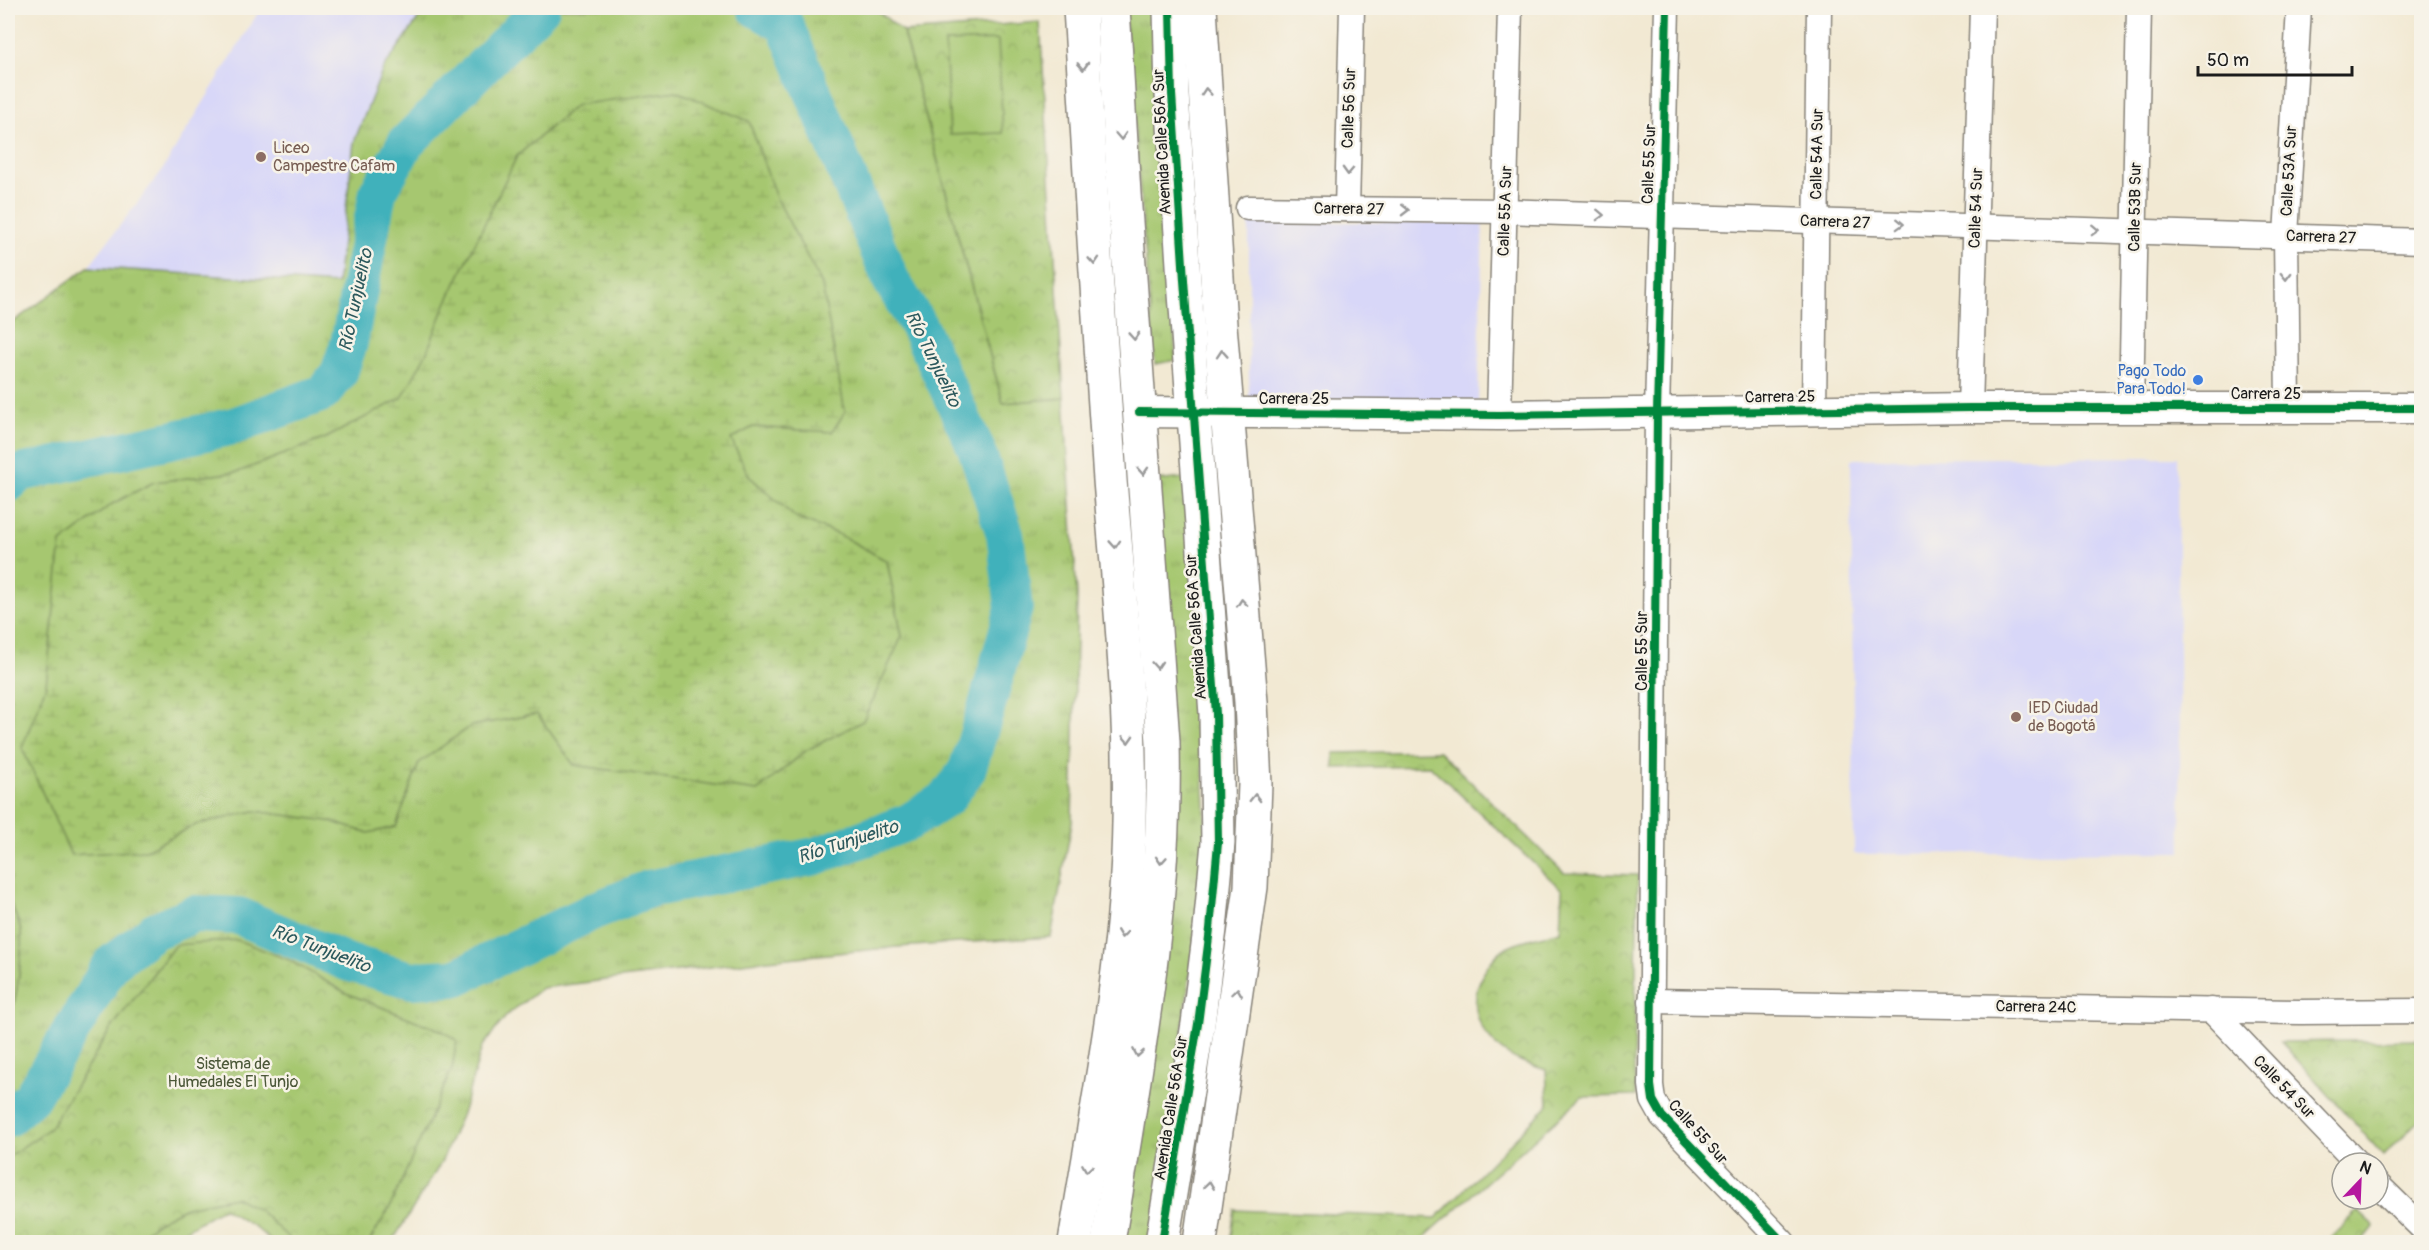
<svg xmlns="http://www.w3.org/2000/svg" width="2429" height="1250" font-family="Pangolin,sans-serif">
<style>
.built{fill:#d8d7f8}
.grass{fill:url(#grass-tufts);stroke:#617246;stroke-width:1.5}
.wetland{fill:url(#wetland-marsh);stroke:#617246;stroke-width:1.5}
.park{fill:url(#park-crowns);stroke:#617246;stroke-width:1.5}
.pitch{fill:#a6c770;stroke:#617246;stroke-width:1.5}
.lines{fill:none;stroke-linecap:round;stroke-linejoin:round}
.river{stroke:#41b1bb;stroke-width:38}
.minor-casing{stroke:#878278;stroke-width:27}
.tertiary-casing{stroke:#878278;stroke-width:33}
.trunk-casing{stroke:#878278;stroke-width:36}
.minor{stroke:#fff;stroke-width:24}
.tertiary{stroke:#fff;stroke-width:30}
.trunk{stroke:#fff;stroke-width:33}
.cycleway-casing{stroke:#f7f3e8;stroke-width:11}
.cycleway{stroke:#00873e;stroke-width:8}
.oneway{stroke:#999}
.education-dot{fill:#8d6e63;stroke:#f7f3e8;stroke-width:2}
.shop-dot{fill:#3f7fe0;stroke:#f7f3e8;stroke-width:2}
.labels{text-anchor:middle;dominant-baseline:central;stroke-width:5;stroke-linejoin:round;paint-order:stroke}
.street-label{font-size:16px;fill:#1c1c1c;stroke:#f7f3e8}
.education-label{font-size:16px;fill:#785e54;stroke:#f7f3e8;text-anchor:start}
.shop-label{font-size:16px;fill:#366cbe;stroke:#f7f3e8;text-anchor:end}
.park-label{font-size:16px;fill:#4c5839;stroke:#f7f3e8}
.water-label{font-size:18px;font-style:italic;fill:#2b585c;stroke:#f7f3e8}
</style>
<defs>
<pattern id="grass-tufts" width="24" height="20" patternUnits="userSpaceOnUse" patternTransform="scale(1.5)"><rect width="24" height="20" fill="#a6c770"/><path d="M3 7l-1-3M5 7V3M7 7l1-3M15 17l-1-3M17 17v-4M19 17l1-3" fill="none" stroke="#8eaa60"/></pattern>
<pattern id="wetland-marsh" width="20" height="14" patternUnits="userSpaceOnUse" patternTransform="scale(1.5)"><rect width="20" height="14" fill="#a6c770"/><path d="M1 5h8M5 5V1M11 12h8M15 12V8" fill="none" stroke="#8eaa60"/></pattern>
<pattern id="park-crowns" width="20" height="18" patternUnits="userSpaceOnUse" patternTransform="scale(1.5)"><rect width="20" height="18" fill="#a6c770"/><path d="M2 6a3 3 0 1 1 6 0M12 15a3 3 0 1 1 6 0" fill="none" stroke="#8eaa60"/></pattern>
</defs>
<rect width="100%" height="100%" fill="#f7f3e8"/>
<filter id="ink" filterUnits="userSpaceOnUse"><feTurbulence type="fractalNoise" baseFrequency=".0167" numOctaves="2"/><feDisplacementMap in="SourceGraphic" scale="12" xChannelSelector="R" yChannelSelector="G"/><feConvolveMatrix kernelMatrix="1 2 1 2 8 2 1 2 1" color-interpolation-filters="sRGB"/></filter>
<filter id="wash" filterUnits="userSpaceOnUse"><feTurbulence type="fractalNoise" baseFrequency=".008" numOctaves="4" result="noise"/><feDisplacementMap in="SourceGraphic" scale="24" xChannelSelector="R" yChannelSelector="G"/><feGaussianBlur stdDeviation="1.35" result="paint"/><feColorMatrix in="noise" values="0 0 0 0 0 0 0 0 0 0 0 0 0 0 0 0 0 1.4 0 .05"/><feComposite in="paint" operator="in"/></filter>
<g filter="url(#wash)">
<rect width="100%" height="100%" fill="#f2e9d3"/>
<g class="built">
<polygon points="261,8 426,8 383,69 354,142 337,285 88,267 161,172"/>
<polygon points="1249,222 1483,223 1478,402 1249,402"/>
<polygon points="2177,457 2181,852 1854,854 1851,459"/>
</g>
<g class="grass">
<path d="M426 8H874L903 32 1003 403 1064 398 1077 596 1072 822 1051 937 897 947 758 961 542 988 507 1015 482 1047 463 1111 441 1163 392 1242H272L255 1227 223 1208 166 1242H8V1017C18 1003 22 951 21 933 20 922 12 909 8 898V326L88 267 337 284 354 142 383 69Z"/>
<polygon points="1124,8 1153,8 1176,360 1155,364"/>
<polygon points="1185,478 1197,629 1206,832 1203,880 1153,1242 1122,1242 1140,1122 1153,481"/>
</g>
<polygon class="wetland" points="676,91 749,121 775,195 822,285 845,412 832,432 753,427 731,439 749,476 796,518 840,535 887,561 902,636 863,721 807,750 757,791 574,765 537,714 471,726 419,763 396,827 368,833 329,821 254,811 195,825 146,850 71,855 22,748 46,685 61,543 112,504 154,482 238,472 326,438 402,398 426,354 446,304 517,156 576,105"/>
<g class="park">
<polygon points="1040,22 1064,398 1003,403 903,32"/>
<path d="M1439 751 1564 873 1638 875 1634 1070 1636 1096 1582 1097 1419 1242H1230L1235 1210 1436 1218 1548 1105 1546 1070C1531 1065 1513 1060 1500 1049 1473 1025 1468 997 1487 967 1492 960 1499 951 1507 947 1520 939 1544 936 1560 931L1562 890 1430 766 1334 768V753Z"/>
<path d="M8 898C12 909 20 922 21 933 22 951 18 1004 8 1017Z"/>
<polygon points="237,940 289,960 346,993 442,1031 457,1040 452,1069 389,1209 369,1242 293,1242 258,1209 235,1197 186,1207 159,1221 133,1242 8,1242 8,1157 50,1128 110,1030 175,945"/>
<polygon points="2421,1040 2421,1119 2384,1156 2281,1042"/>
<polygon points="2358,1211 2375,1227 2359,1242 2326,1242"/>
</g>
<polygon class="pitch" points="998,40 1003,133 950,135 945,42"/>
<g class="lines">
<g class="river">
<polyline points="8,484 20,473 234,426 323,393 339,373 349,343 378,192 406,143 541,8"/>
<polyline points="8,1118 31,1098 112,963 154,931 194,914 239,916 349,963 412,980 455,978 596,910 649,889 816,856 909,822 947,798 967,770 986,709 1014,608 1005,534 976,448 919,327 891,280 785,25 756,8"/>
</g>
</g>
</g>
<g filter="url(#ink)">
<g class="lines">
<g class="minor-casing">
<g id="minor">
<polyline points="1667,8 1657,413 1651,1085 1653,1100 1662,1116 1783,1242"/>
<polyline points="1248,208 1505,211 2422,241"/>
<polyline points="1347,209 1352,8"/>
<polyline points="2131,407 2139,8"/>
<polyline points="2288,407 2286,236 2299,8"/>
<polyline points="1970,408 1982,8"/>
<polyline points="1814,409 1819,8"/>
<polyline points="1499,415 1510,8"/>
<polyline points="1651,1001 2301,1012 2422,1011"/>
<polyline points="2211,1010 2357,1163"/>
<polyline points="2378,1185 2422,1228"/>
</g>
</g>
<g class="tertiary-casing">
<polyline id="tertiary" points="1139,412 1499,415 1970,408 2422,408"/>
</g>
<g class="trunk-casing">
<g id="trunk">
<polyline points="1200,8 1220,325 1251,702 1255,784 1251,887 1200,1242"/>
<path d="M1075 1242C1097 1104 1127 963 1129 822 1132 709 1119 594 1110 480 1099 323 1089 165 1080 8"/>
<path d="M1108 1242C1134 1077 1167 911 1163 742L1124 194 1113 8"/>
<polyline points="1162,1242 1198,1024 1210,929 1218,843 1216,714 1184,280 1172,94 1170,8"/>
</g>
</g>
<use href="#minor" class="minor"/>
<use href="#tertiary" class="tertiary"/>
<use href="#trunk" class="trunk"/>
<g class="cycleway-casing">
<g id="cycleway">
<polyline points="1667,8 1657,413 1651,1085 1653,1100 1662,1116 1783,1242"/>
<polyline points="1139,412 1499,415 1970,408 2422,408"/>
<polyline points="1162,1242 1198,1024 1210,929 1218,843 1216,714 1184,280 1172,94 1170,8"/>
</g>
</g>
<use href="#cycleway" class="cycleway"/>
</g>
<defs><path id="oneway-chevron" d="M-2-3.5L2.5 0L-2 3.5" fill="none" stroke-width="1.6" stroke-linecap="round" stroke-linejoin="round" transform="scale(1.5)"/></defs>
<g class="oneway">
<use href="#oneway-chevron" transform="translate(1083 66) rotate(87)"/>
<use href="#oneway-chevron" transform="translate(1206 92) rotate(-94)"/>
<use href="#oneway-chevron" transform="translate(1121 136) rotate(87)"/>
<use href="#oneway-chevron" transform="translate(1348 171) rotate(92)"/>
<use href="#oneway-chevron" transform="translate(1405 210) rotate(1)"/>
<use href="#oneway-chevron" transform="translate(1600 215) rotate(2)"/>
<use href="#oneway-chevron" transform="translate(1900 224) rotate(2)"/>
<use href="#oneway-chevron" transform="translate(2095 230) rotate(2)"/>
<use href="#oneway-chevron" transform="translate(1094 261) rotate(86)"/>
<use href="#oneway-chevron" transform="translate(2286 276) rotate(89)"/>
<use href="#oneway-chevron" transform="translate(1134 336) rotate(86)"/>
<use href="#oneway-chevron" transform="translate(1222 354) rotate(-94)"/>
<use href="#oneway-chevron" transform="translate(1143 471) rotate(86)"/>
<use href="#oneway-chevron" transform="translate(1115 544) rotate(86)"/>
<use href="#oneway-chevron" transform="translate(1242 603) rotate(-95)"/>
<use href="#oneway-chevron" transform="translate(1157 665) rotate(86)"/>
<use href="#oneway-chevron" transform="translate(1128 739) rotate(87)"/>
<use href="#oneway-chevron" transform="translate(1255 798) rotate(-89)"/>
<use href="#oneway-chevron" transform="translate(1161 860) rotate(94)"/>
<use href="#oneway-chevron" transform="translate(1122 934) rotate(97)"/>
<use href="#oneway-chevron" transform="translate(1237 992) rotate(-82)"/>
<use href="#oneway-chevron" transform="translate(1138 1053) rotate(99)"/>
<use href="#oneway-chevron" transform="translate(1087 1168) rotate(99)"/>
<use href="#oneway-chevron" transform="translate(1209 1185) rotate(-82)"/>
</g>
</g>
<g class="education-dot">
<circle cx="261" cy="157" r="6"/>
<circle cx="2016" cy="717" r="6"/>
</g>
<circle class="shop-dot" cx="2198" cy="380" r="6"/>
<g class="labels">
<g class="street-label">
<text transform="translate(1349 108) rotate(-88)">Calle 56 Sur</text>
<text transform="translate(1162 142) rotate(-93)">Avenida Calle 56A Sur</text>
<text transform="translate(1817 154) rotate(-89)">Calle 54A Sur</text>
<text transform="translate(1649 164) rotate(-88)">Calle 55 Sur</text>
<text transform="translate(2289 171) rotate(-87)">Calle 53A Sur</text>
<text transform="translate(2135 207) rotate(-89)">Calle 53B Sur</text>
<text transform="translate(1976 208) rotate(-88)">Calle 54 Sur</text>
<text transform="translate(1349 209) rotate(1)">Carrera 27</text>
<text transform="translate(1505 211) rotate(-88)">Calle 55A Sur</text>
<text transform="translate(1835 222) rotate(2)">Carrera 27</text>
<text transform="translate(2321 237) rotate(2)">Carrera 27</text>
<text x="2266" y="394">Carrera 25</text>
<text transform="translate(1780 397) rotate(-1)">Carrera 25</text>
<text x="1294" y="399">Carrera 25</text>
<text transform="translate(1196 627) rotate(-94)">Avenida Calle 56A Sur</text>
<text transform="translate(1642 651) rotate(-90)">Calle 55 Sur</text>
<text transform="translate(2036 1007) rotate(1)">Carrera 24C</text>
<text transform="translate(2284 1087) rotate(46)">Calle 54 Sur</text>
<text transform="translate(1171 1108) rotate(-81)">Avenida Calle 56A Sur</text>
<text transform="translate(1698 1132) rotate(48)">Calle 55 Sur</text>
</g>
<g class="education-label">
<text x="273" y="148">Liceo<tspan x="273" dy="18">Campestre Cafam</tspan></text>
<text x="2028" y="708">IED Ciudad<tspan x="2028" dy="18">de Bogotá</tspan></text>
</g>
<g class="shop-label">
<text x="2186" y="371">Pago Todo<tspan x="2186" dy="18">Para Todo!</tspan></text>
</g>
<g class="park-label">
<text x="233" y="1064">Sistema de<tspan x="233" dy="18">Humedales El Tunjo</tspan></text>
</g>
<g class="water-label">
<text transform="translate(356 300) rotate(-78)">Río Tunjuelito</text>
<text transform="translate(933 359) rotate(64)">Río Tunjuelito</text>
<text transform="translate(848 842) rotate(-18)">Río Tunjuelito</text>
<text transform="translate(321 949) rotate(21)">Río Tunjuelito</text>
</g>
</g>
<rect width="2429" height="1250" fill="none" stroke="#f7f3e8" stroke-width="30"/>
<g transform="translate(2360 1181) rotate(23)"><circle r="28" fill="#f7f3e8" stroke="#9f9d96" stroke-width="1.5"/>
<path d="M0-4.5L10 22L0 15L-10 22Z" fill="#b5179e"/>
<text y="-9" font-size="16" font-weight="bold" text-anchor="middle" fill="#1c1c1c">N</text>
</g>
<path d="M2198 66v9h154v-9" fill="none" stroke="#1c1c1c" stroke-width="3"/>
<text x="2207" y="66" font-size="18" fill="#1c1c1c" stroke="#f7f3e8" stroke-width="4.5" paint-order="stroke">50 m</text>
</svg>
